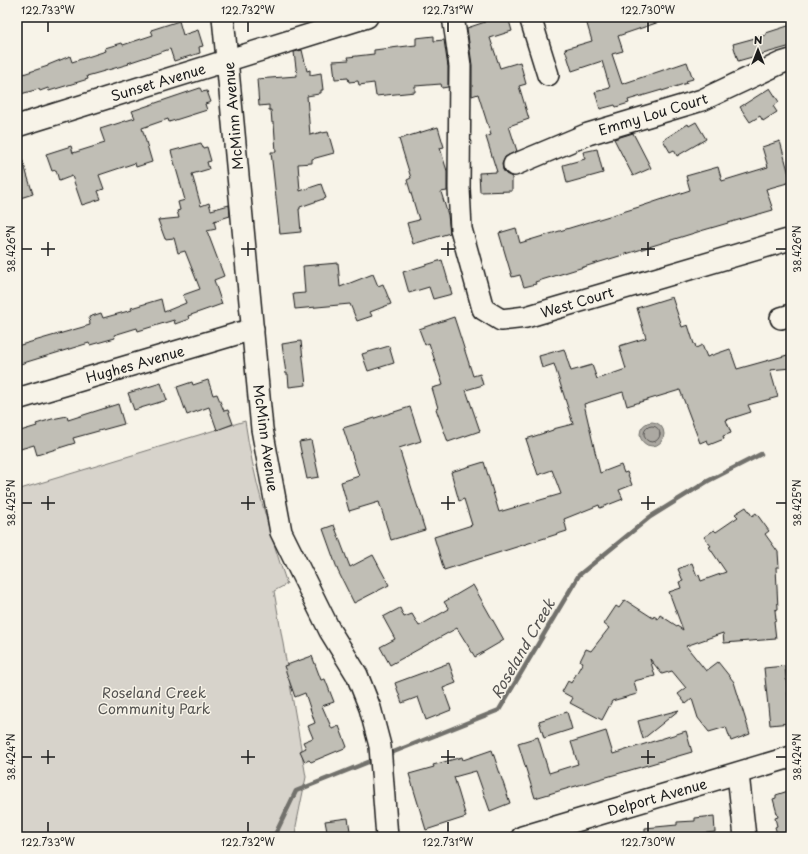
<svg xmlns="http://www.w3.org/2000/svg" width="808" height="854" font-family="'Playpen Sans',sans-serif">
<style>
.green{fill:#d7d3cb;stroke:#7a7874}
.water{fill:#aca9a2;stroke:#72716c}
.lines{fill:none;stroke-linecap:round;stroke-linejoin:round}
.shore{stroke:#565452;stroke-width:1}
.stream{stroke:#72716c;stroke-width:4.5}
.building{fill:#c0beb5;stroke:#1c1c1c}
.minor-casing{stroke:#1c1c1c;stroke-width:24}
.minor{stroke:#f7f3e8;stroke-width:21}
.ticks{fill:none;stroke:#1c1c1c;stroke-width:1.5}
.labels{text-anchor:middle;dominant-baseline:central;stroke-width:3;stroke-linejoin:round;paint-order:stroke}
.street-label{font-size:14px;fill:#1c1c1c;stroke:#f7f3e8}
.park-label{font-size:14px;fill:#545351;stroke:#f7f3e8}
.water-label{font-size:15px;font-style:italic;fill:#565452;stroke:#f7f3e8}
.neatline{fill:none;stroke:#1c1c1c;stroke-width:1.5}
.ticks-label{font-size:10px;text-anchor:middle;fill:#1c1c1c}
</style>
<rect width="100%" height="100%" fill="#f7f3e8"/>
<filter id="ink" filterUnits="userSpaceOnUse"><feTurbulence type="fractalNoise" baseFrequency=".025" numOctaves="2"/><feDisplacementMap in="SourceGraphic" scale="8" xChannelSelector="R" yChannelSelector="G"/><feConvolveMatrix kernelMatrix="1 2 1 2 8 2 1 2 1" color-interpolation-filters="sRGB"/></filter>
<g filter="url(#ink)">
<path class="green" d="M245 421C253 477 269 531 287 584L274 591 306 777 296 826 297 837H17V490Z"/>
<circle class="water" cx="652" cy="434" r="12"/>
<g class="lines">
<circle class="shore" cx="652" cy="434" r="8"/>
<g class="stream">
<polyline points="386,755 499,710 579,575 650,517 708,481 761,454"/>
<polyline points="274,837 296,791 376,759"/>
</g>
</g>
<g class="building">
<polygon points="484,17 508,17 512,31 490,38 500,68 520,62 526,84 519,86 529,119 509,126 517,151 505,157 502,164 503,170 506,174 512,177 512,191 480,192 479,173 497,172 486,137 491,135 478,94 472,96 472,65 467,28 485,22"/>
<polygon points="585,17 668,17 668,19 618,36 623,51 612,54 622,84 687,62 693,79 686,81 687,83 662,91 662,90 628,100 629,103 616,107 615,105 600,109 595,92 610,88 602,61 572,71 565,49 592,41"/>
<polygon points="179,21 183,35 198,30 203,46 199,47 200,53 174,61 170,49 128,63 129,64 87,76 88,79 49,91 48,88 40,91 39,89 17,95 17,76 48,66 48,65 70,56 72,62 106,51 105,48 122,43 123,45 153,35 151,30"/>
<polygon points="791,25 791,46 738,61 733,44 766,35 766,33"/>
<polygon points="434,36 434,41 444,40 448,67 448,87 442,88 441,84 415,86 415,92 376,96 374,83 359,85 358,81 349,82 348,78 335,79 333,61 349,60 348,57 374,54 374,50 416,45 416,38"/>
<polygon points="302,50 307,71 310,70 310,75 321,73 323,90 321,90 321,93 319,93 319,94 307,96 310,135 322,132 322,133 328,132 334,153 312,159 312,163 298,164 300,191 321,184 326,198 300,207 300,209 299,209 301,232 280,234 271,152 276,152 274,123 272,123 271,110 269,110 269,105 259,106 257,79 297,76 294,52"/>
<polygon points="200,88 202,92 207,91 211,102 205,104 207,110 169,122 168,119 142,128 152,162 136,167 135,163 99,175 104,189 98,191 101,199 82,205 72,176 59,181 56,170 52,171 46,154 71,146 73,153 105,143 100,129 135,118 132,111"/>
<polygon points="770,88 779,102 773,106 777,112 763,121 760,116 750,122 740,107"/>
<polygon points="696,122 706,139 677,156 674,150 670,152 663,140 688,124 689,126"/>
<polygon points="438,127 444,147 440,148 447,171 447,191 441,192 448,215 450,233 413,244 407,223 419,220 407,180 411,178 399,139"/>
<polygon points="633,133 651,168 633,176 614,139"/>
<polygon points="780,141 791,182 766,189 773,210 704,230 535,282 536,284 524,287 520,275 512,277 499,233 516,228 520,243 639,207 690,190 686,176 718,167 722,181 768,167 762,147"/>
<polygon points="201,143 203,148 207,147 211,161 207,162 209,169 192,174 201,206 209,203 211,210 229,205 230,216 214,221 216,229 207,231 224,276 214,280 222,304 188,316 189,319 175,324 174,320 138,331 137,328 114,335 115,338 90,345 89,343 17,365 17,346 90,325 89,317 101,313 103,318 132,310 131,308 161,299 164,312 186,303 183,295 200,289 185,251 178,253 174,238 165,239 158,220 179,218 177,211 180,210 178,202 185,200 171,151"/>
<polygon points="597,149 603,173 567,183 563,165 585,159 583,152"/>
<polygon points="20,152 33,194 17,199 17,153"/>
<polygon points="442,260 452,294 433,299 429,287 409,293 403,272"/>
<polygon points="338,263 340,287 373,274 378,286 383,284 391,304 370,312 372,316 357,321 350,304 295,309 293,294 305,293 303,266"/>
<polygon points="672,297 682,327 688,325 694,344 695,344 696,348 702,345 707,357 730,349 737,369 791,354 791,368 770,370 778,397 748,405 751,412 726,420 731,433 723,436 724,439 709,445 707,440 700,443 680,390 627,406 623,392 584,404 600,473 621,465 624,473 627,472 632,485 619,490 623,499 600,508 599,505 564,519 567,531 444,570 434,537 472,525 464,499 459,501 451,472 484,462 499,512 561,494 552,470 538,475 526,439 553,430 553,429 573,424 554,364 542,368 539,356 564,349 571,371 592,365 597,379 626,369 619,346 646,338 637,308"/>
<polygon points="454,317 473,376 480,374 483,385 466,390 480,431 448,442 436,409 438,408 432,388 443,385 429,343 425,345 419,329"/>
<polygon points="301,341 306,385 289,387 288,374 286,374 282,344"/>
<polygon points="389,346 394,363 368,371 362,354"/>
<polygon points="208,380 213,395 217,394 224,411 228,410 233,424 217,430 209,407 187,415 177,387 192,382 193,385"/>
<polygon points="161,383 167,400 134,410 128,393"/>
<polygon points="118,404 124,424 73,438 75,443 37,455 34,445 17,450 17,432 37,426 36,424 52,419 67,416 68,420"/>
<polygon points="410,407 421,441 399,448 425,530 391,540 379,502 349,511 341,482 359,476 343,428"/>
<polygon points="311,440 319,477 307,479 299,442"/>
<polygon points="746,507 752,516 756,513 769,531 765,534 778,552 779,567 776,567 778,609 775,610 776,620 774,621 776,639 724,643 723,633 686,646 706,671 718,662 734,682 750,734 731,741 726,727 709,732 698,718 692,699 686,704 678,694 686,688 672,671 662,674 650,659 655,676 634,681 637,694 612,701 602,720 570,703 573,698 562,692 568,681 571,683 583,662 580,661 586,649 591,651 609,628 604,624 616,606 619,608 625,600 653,618 654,616 658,619 660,615 683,630 669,592 681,588 679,582 683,581 678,569 692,563 697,576 699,575 701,581 726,572 709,547 711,546 704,537 714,530 716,532 738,517 735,514"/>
<polygon points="334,525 350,567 373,555 389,585 354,603 338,571 323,529"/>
<polygon points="473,585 504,640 475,657 457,628 390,665 380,647 395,639 383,617 400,608 404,617 412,614 419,626 449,609 444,602"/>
<polygon points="312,656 321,680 325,679 334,702 322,706 332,729 339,726 347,747 311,762 309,760 305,762 300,751 306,748 303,742 313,738 308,726 315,723 305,693 295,697 284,666"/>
<polygon points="449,663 456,683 443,688 451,710 426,720 418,697 402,703 395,683"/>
<polygon points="785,666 790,723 770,725 764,668"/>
<polygon points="679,710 643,739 638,721"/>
<polygon points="567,712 572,729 544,738 539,721"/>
<polygon points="606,731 613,754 686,731 692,752 535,798 518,743 538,737 549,773 578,764 571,742"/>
<polygon points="492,750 510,803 490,811 476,771 454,777 466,817 426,830 409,774 434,767 433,765 462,757 463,760"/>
<polygon points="791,790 791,837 778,837 775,827 777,826 775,818 778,817 773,799 776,798 776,795"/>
<polygon points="714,816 715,832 699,834 699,837 645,837 645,828 677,825 677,822 695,821 695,818"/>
<polygon points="348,818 351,837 328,837 325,821"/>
</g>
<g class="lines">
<g class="minor-casing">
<g id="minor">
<polyline points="223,17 262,429 281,532 330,631 357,675 370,708 380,746 387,837"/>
<polyline points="453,17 456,36 460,66 459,188 461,229 483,309 501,320 526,317 791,239"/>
<polyline points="530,17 548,75"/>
<polyline points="17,126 367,17"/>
<polyline points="514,165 588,134 702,100 781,63 791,60"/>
<polyline points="781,318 791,315"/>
<polyline points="17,399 253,329"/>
<polyline points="738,774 745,837"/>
<polyline points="522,837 791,757"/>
</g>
</g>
<use href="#minor" class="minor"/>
</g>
</g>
<path class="ticks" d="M48 22V32M248 22V32M448 22V32M648 22V32M48 242V256M248 242V256M448 242V256M648 242V256M22 249H32M41 249H55M241 249H255M441 249H455M641 249H655M776 249H786M48 496V510M248 496V510M448 496V510M648 496V510M22 503H32M41 503H55M241 503H255M441 503H455M641 503H655M776 503H786M48 750V764M248 750V764M448 750V764M648 750V764M22 757H32M41 757H55M241 757H255M441 757H455M641 757H655M776 757H786M48 822V832M248 822V832M448 822V832M648 822V832"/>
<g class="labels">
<g class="street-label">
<text transform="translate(158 82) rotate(-17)">Sunset Avenue</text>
<text transform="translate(653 114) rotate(-17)">Emmy Lou Court</text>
<text transform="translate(233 116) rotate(-95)">McMinn Avenue</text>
<text transform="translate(577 302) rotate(-17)">West Court</text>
<text transform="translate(135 364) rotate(-16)">Hughes Avenue</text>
<text transform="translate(266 438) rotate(82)">McMinn Avenue</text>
<text transform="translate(657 797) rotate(-16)">Delport Avenue</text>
</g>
<g class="park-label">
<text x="154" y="692">Roseland Creek<tspan x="154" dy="16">Community Park</tspan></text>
</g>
<g class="water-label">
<text transform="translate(522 648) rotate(-60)">Roseland Creek</text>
</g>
</g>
<rect width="808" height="854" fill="none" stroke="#f7f3e8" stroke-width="44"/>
<g transform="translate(758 50)" stroke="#f7f3e8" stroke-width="3" paint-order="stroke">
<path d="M0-3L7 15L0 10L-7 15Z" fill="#1c1c1c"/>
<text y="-6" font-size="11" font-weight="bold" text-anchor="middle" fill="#1c1c1c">N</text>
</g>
<rect x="22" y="22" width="764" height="810" class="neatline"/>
<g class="ticks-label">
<text x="48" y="14">122.733°W</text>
<text x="248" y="14">122.732°W</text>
<text x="448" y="14">122.731°W</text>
<text x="648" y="14">122.730°W</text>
<text transform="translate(11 249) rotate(-90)" y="4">38.426°N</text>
<text transform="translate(797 249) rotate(-90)" y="4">38.426°N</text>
<text transform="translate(11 503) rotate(-90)" y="4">38.425°N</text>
<text transform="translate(797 503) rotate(-90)" y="4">38.425°N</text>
<text transform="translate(11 757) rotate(-90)" y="4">38.424°N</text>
<text transform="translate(797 757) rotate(-90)" y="4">38.424°N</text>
<text x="48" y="846">122.733°W</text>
<text x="248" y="846">122.732°W</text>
<text x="448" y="846">122.731°W</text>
<text x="648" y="846">122.730°W</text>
</g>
</svg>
